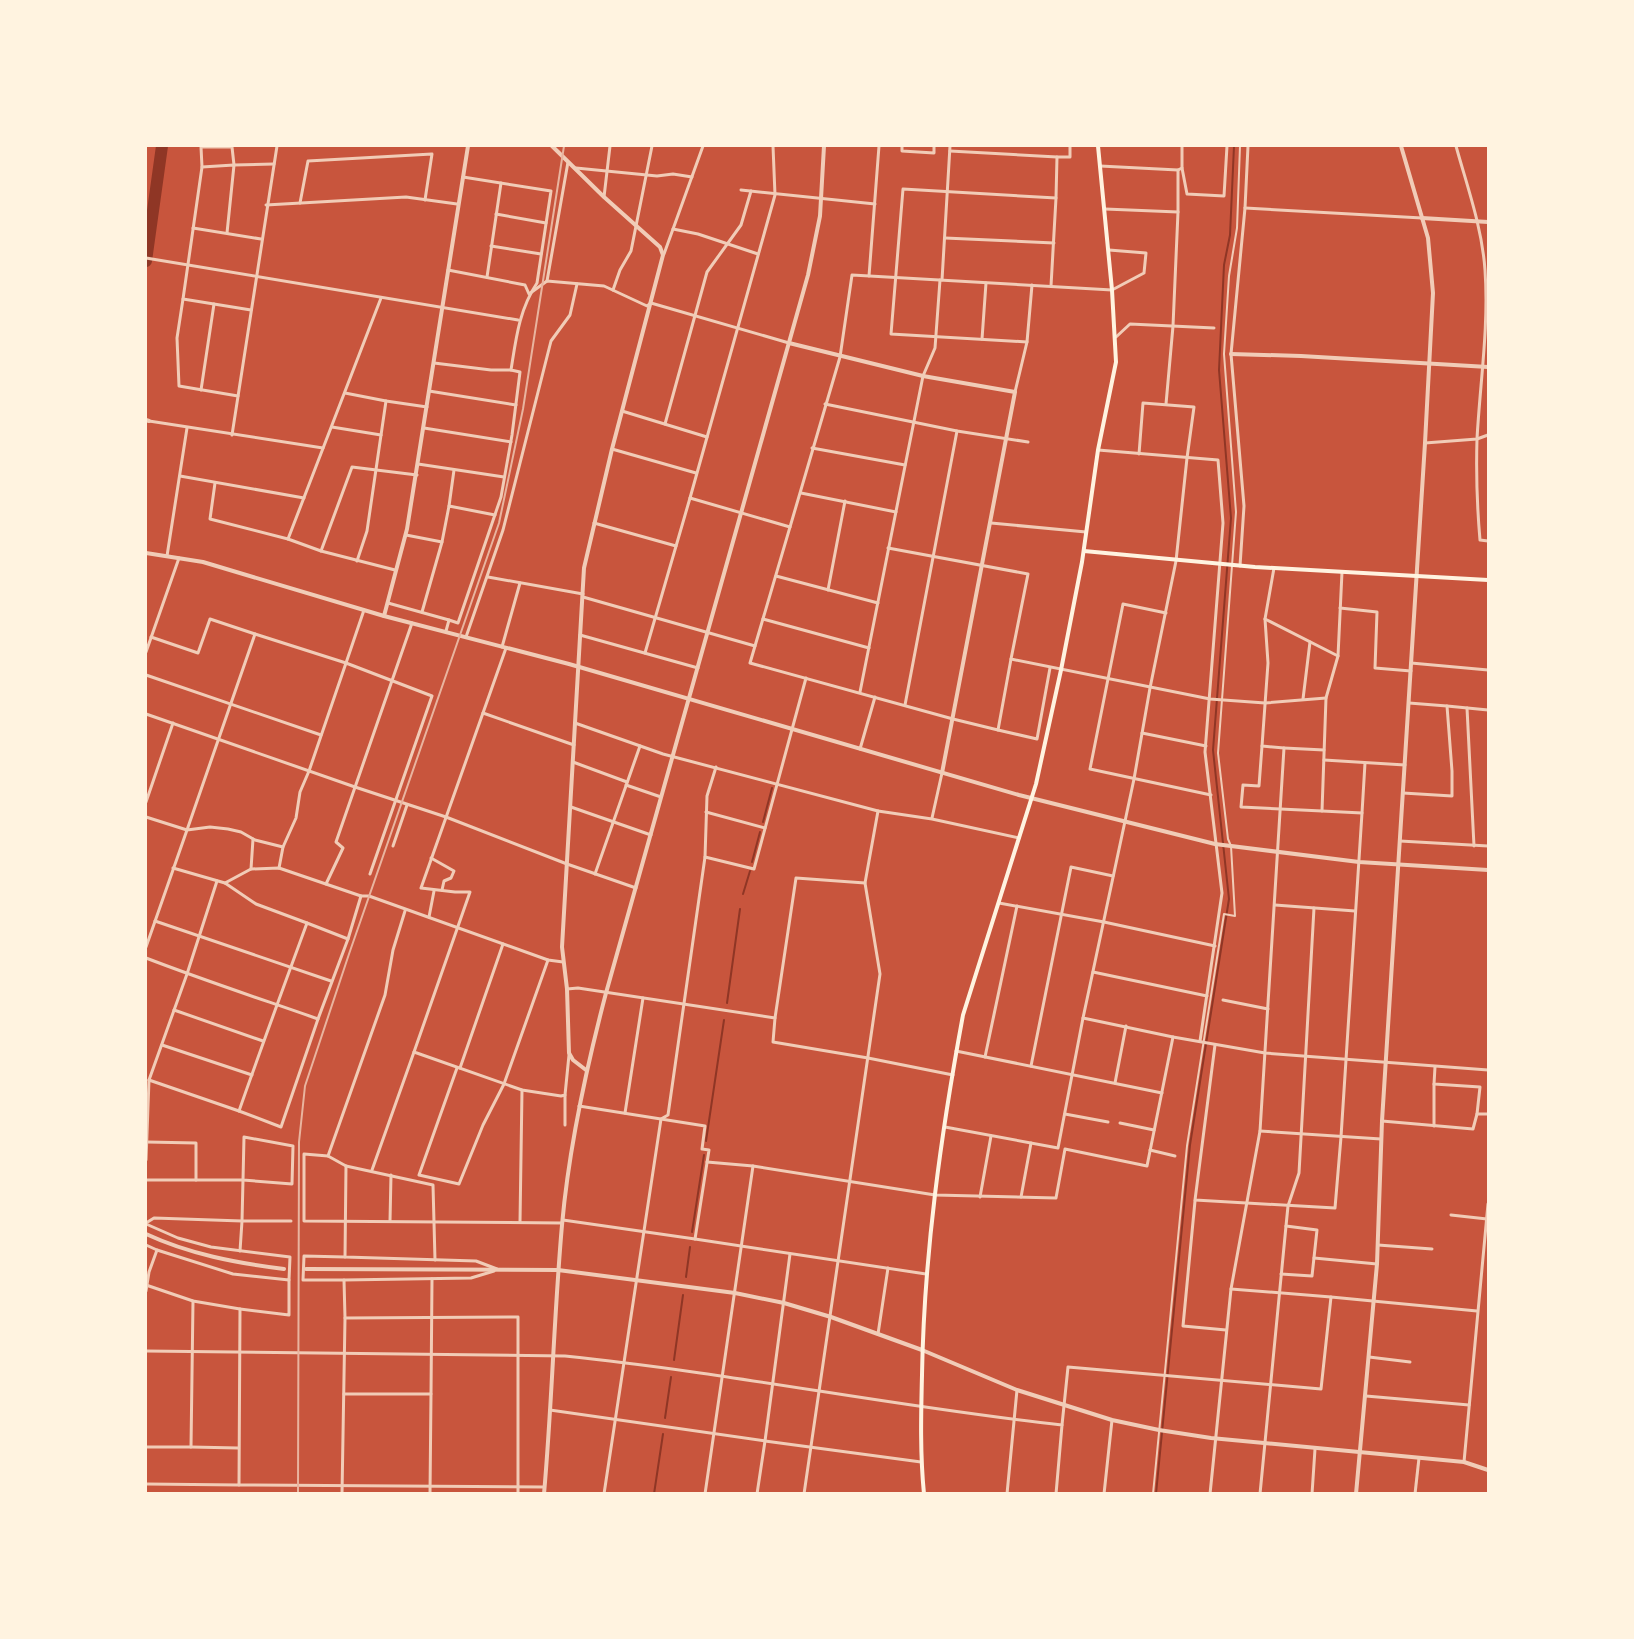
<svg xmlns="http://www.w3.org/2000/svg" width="1634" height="1639" font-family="Jost,sans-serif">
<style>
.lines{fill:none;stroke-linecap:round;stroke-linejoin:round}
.stream{stroke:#8f3625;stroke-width:2}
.river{stroke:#8f3625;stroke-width:12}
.pedestrian{stroke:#f1ccb7;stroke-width:2}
.minor{stroke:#f1ccb7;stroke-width:3}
.tertiary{stroke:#f1ccb7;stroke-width:4}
.secondary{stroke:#fff3e0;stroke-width:4}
.rail{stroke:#e9b49f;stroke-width:2}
</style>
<rect width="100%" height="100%" fill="#c8553d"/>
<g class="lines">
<g class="stream">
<polyline points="763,822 772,788"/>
<polyline points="752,862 760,832"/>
<polyline points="743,894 750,871"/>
<polyline points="727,1003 740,909"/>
<polyline points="706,1141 724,1020"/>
<polyline points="692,1232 704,1155"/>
<polyline points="686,1277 690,1247"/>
<polyline points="674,1360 683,1295"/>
<polyline points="665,1418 671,1377"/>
<polyline points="654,1494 663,1434"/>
<polyline points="1156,1494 1190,1145 1229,899 1213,750 1231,518 1219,370 1224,265 1230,235 1234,146"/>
</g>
<polyline class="river" points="146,261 162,146"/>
<polyline class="pedestrian" points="1153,1494 1187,1146 1224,914 1235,916 1231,846 1228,839 1218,753 1236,512 1224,354 1229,276 1237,228 1240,146"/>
<g class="minor">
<polyline points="773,146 775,195 690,498 790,527"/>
<polyline points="902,146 902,151 934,153 934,146"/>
<polyline points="1182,146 1182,168"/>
<path d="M1456 146C1467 186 1482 227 1485 270 1489 326 1480 383 1477 439 1476 473 1477 506 1480 540L1488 541"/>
<polyline points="950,151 1057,157"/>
<polyline points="1100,166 1178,170 1182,168 1187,194 1224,196 1227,146"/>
<polyline points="202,167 234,165 227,233"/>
<polyline points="576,168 657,176 673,174 692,177"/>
<polyline points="1178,170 1178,212"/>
<polyline points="741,190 875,204"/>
<polyline points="604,197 610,146"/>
<polyline points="1056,198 1057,157 1070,157 1070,146"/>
<polyline points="300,203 308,161 432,154 425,200"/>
<polyline points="266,205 406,197 457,204"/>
<polyline points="1245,208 1422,218"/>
<polyline points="1105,209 1178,212 1173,326 1166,404"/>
<polyline points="496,214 546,223"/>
<polyline points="193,228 261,239"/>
<polyline points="673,229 698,234 758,254"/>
<polyline points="945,238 1054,243"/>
<polyline points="491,246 541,254"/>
<polyline points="664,254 703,146"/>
<polyline points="146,258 518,320"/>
<polyline points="448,270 525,285 529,294 547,281 604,286 647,306 651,303 789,343"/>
<polyline points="869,276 879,146"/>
<polyline points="487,277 501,183"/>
<polyline points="942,280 950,146"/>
<polyline points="547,281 568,162"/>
<polyline points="613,290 620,270 631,251 652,146"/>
<polyline points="381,298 288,539 321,551 395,570"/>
<polyline points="183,299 177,338 179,386 238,396"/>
<polyline points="251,310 183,299 202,167 201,147 232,147 234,165 274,164"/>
<polyline points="1116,337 1130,324 1214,328"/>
<polyline points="982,339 986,283"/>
<polyline points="1027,342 891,334 903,189 1056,198 1051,286"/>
<polyline points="434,363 491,370 511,370"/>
<polyline points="201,390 214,304"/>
<polyline points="429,391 516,405"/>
<polyline points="1015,392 1027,342 1032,285"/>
<polyline points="345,393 386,401 367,531 357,561"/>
<polyline points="386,401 427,407"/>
<polyline points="825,404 957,431 1028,442"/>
<polyline points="622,411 707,437"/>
<polyline points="149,421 323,448"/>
<polyline points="665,424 707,272 741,225 751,191"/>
<polyline points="332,427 381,435"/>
<polyline points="424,428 511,442"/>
<polyline points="232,435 277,146"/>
<polyline points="1425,443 1477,439 1488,435"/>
<polyline points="812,448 905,465"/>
<polyline points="612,449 696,473"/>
<polyline points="1098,450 1218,460 1223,523 1205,752 1222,893 1200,1041"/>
<polyline points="1139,454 1143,403 1194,407 1187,458 1176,561 1150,688 1134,779 1083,1018 1173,1037"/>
<polyline points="418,464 504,477"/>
<polyline points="180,476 304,498"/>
<polyline points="215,483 210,519 288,539"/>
<polyline points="801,493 896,512"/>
<polyline points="449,506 454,470"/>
<polyline points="594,523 676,546"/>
<polyline points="991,523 1086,532"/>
<polyline points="406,535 442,542 449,506 495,515"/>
<polyline points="888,548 1028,574 1011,659 1210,699 1265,703 1326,698"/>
<polyline points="321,551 352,467 417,475"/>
<polyline points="167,556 187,428"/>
<polyline points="1240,566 1244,506 1231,354 1245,208 1248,146"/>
<polyline points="776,576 878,603"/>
<polyline points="488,577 583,594"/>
<polyline points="828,590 845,501"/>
<polyline points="583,597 755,646"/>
<polyline points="388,603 449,620"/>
<polyline points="1340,608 1377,612 1375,668 1411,671"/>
<polyline points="422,612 442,542"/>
<polyline points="1166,613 1123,604 1090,769 1211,795"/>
<polyline points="763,619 869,648"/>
<polyline points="1265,619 1338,656"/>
<path d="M446 631 449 620 458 623 501 497 512 435 520 372 511 370C516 339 519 310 537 283L551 191 463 177"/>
<polyline points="580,635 698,668"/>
<polyline points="151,637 198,653 210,619 255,634"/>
<polyline points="466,637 503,530 551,341 570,315 577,284"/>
<polyline points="502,647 520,583"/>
<polyline points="506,648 421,888 455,892 470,892 414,1052 522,1090 561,1096 565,1095 569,1055"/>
<polyline points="146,652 179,558"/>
<polyline points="645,653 690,498"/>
<polyline points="1011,659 998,730 953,719 750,663 840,357 852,275 1112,290 1144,273 1146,253 1109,250"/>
<polyline points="1411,663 1488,670"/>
<polyline points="146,675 321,735"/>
<polyline points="860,692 923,376 935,348 940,280"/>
<polyline points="1303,699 1310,642"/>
<polyline points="905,705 957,431"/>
<polyline points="1447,706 1488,710"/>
<polyline points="1467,708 1474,846"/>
<polyline points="483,713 574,745"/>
<polyline points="146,714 355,787 446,817 567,864 636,888"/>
<polyline points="575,723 663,754 878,811 865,883 880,974 804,1494"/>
<polyline points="998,730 1037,739 1050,668"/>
<polyline points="1142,733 1206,746"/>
<polyline points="1262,746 1259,786 1243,785 1241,807 1322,811 1326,698 1338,656 1342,572"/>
<polyline points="1284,748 1324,750"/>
<polyline points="860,749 875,697"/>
<polyline points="1324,760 1405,765"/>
<polyline points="573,762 627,782"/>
<polyline points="626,785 661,797"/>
<polyline points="1403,793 1452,796 1452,771 1447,706 1409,703"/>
<polyline points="146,802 173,723"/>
<polyline points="571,807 651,835"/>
<polyline points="878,811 932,819 1019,838"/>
<polyline points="1322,811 1362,813 1365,763"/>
<polyline points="706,812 765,828"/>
<polyline points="146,817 187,830 255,634 346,663 364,610"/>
<polyline points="932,818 942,773"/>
<polyline points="1400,841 1488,846"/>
<polyline points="393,846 407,805"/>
<polyline points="705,857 707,796 716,767"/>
<polyline points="431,858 454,871 451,878 444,881 442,890"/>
<polyline points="173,868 225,883 251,869 279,868 361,896"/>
<polyline points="279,868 283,847 296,818 300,792 309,771 346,663 432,696 370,874"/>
<polyline points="251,869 253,839"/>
<polyline points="595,874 640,746"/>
<polyline points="225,883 256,904 307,923"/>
<polyline points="326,884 343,848 336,842 412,623"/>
<polyline points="999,903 1104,922 1215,946"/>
<polyline points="1275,905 1355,911"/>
<polyline points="405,911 393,950 385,995 328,1156 304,1154 304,1221 562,1223"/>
<polyline points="429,917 434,891"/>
<polyline points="155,921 331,981"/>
<polyline points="146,947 187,830 210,827 228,829 241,832 255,840 283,847"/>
<path d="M146 958C203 980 261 999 318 1019L281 1127 239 1111C261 1048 284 986 307 923L348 939"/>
<polyline points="1093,972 1207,996"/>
<polyline points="567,989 578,988 775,1018 773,1042 868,1058 953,1075"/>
<polyline points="1223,1000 1268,1009"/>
<polyline points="174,1010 263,1041"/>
<polyline points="775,1018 796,878 865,883"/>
<polyline points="318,1019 348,939 361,896 369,896 548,960 563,962"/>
<polyline points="162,1045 252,1075"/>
<polyline points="1215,1045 1195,1200 1335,1208 1341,1137 1362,813"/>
<polyline points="956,1051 1162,1093"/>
<polyline points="985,1057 1017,906"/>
<polyline points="1031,1066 1071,867 1113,876"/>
<polyline points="1435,1067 1434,1084 1480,1087 1477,1114 1488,1114"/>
<polyline points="457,1068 419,1175 459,1184 483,1125 504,1084 548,960"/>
<polyline points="460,1068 503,944"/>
<polyline points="149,1080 187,974 217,881"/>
<polyline points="1115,1083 1126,1026"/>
<polyline points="579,1106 705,1126 702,1149 709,1150 695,1239 926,1274"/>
<polyline points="625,1113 643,998"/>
<polyline points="1065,1114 1108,1122"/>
<polyline points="1382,1121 1473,1129 1477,1114"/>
<polyline points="1120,1123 1154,1130"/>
<polyline points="565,1125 565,1095"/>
<polyline points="1434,1126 1434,1084"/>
<polyline points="945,1127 1058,1148 1083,1018"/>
<polyline points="1260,1131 1381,1139"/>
<polygon points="244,1137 293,1146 292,1184 243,1180"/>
<polyline points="147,1142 196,1143 196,1180"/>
<polyline points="1150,1150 1175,1156"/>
<polyline points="328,1156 346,1166 433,1185 435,1260"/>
<polyline points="146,1160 149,1080 239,1111"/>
<polyline points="707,1162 753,1166 935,1195 1056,1198 1065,1149 1147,1166 1173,1037 1265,1053 1488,1070"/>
<polyline points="346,1166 345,1257 476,1261 497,1269"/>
<polyline points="372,1170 414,1052"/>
<polyline points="146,1180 243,1180 242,1221 291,1221"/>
<polyline points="980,1197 991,1136"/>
<polyline points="1021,1197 1031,1143"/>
<polyline points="1195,1201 1183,1326 1226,1330"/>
<polyline points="1451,1215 1487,1219"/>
<polyline points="563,1220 695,1239"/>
<polyline points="390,1221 391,1175"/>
<polyline points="520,1222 522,1090"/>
<polyline points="146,1223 154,1218 242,1221 240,1251"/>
<polyline points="146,1224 178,1238 211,1247 290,1257 289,1280 233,1274 157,1250 149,1272 146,1291"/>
<polyline points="146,1245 157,1250"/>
<polyline points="1378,1245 1432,1249"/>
<polyline points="1314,1258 1377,1264"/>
<polyline points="1281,1274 1312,1276 1317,1230 1286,1226"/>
<polyline points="344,1280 303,1280 304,1256 345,1257"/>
<polyline points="146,1285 193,1301 240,1309"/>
<polyline points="1231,1289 1331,1297"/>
<polyline points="345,1318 518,1317 518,1494"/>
<polyline points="878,1334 888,1268"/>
<path d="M146 1351 565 1356C731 1373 896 1407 1062 1425L1056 1494"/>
<polyline points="1369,1357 1410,1362"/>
<polyline points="344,1394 431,1394 432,1279"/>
<polyline points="1366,1396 1469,1405"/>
<polyline points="550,1410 765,1441 790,1254"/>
<polyline points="1062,1425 1068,1367 1321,1389 1331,1297 1477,1311"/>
<polyline points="146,1447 191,1447 193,1301"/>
<polyline points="191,1447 238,1448"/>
<polyline points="1464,1462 1488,1204"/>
<polyline points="146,1484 239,1485 240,1309 289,1315 289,1280"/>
<polyline points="239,1485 544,1487"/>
<polyline points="342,1494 345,1318 344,1280 471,1278 494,1271"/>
<polyline points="430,1494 431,1394"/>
<polyline points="604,1494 661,1119 668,1115 705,857 754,869 806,678"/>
<polyline points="705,1494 753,1166"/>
<polyline points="757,1494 765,1441 921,1462"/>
<polyline points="1007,1494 1017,1390"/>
<polyline points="1104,1494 1112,1420"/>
<polyline points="1210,1494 1231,1289 1260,1131 1284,748 1262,746 1268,663 1265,619 1274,568"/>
<polyline points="1260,1494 1286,1226 1288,1206 1299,1173 1314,908"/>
<polyline points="1312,1494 1315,1449"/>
<polyline points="1415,1494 1419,1458"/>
</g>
<g class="tertiary">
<polyline points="552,146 604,197 660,247 663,255 612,449 584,568 562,947 567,989 569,1053 573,1060 586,1070"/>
<polyline points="1422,218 1488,222"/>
<polyline points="789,343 923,376 1015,392 942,773"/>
<polyline points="1231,354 1301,356 1488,367"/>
<polyline points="146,420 149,421"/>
<polyline points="146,553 203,562 384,616 569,664 1019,795 1215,844 1359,862 1488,870"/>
<polyline points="384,616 407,529 468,146"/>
<path d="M146 1234C189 1254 236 1263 284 1269"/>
<polyline points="306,1269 558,1270 735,1293 784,1303 831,1317 922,1350 1017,1390 1112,1420 1159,1430 1211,1438 1464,1462 1488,1470"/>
<path d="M544 1494C552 1404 554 1315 562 1225 569 1146 586 1069 606 993L808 275 820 216 824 146"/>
<polyline points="1356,1494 1377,1264 1382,1121 1425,443 1433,293 1428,238 1401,146"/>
</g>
<g class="secondary">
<polyline points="1084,551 1255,567 1488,580"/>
<path d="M924 1494C920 1454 921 1415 922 1375 924 1254 941 1134 963 1015L1036 784 1061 670 1082 562 1098 450 1116 362 1112 290 1098 146"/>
</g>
<polyline class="rail" points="298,1494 299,1142 305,1086 349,954 499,523 523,409 564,146"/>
</g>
<rect width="1634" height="1639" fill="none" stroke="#fff3e0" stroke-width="294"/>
</svg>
